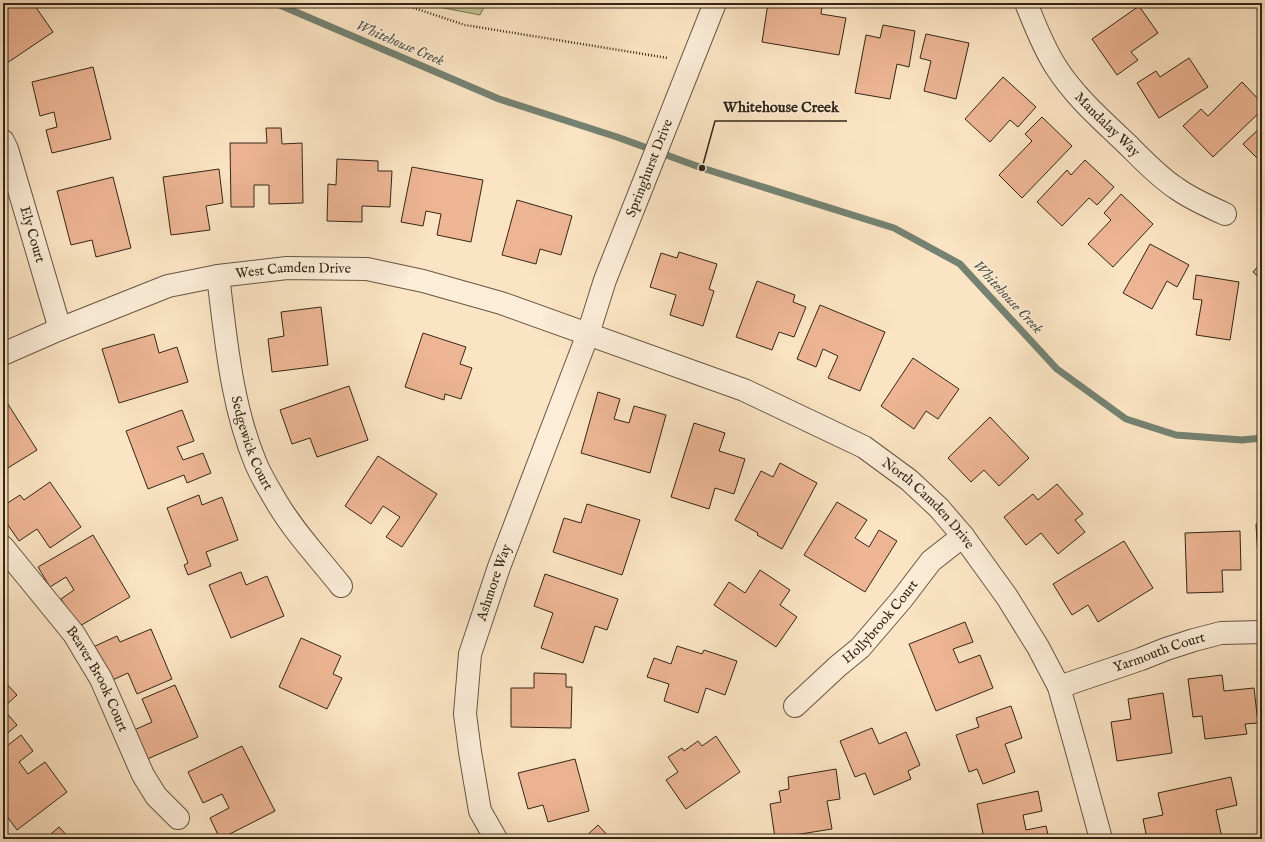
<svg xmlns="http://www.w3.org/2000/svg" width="1265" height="842" font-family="'IM FELL English',serif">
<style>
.green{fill:#c2c391;stroke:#7b7454}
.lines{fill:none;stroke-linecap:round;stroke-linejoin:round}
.stream{stroke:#758272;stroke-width:7}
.building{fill:#edb594;stroke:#342617}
.minor-casing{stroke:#665642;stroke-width:24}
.tertiary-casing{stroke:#665642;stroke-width:24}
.path{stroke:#342617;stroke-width:2.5;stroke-dasharray:1 2;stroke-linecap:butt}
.minor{stroke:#fcedd8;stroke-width:22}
.tertiary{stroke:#fcedd8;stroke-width:22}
.labels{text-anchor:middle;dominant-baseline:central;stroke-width:3;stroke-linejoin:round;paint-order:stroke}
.street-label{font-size:14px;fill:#342617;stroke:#fcedd8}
.water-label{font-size:15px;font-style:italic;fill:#545444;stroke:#fcedd8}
.leader{fill:none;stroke:#342617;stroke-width:1.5}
.callout-dot{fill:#342617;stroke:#fcedd8;stroke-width:1.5}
.callout-label{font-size:15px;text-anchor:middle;font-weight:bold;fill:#342617;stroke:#fcedd8;stroke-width:3;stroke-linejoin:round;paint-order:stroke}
</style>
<rect width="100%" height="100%" fill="#fbe4c3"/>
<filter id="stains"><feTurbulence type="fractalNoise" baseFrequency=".005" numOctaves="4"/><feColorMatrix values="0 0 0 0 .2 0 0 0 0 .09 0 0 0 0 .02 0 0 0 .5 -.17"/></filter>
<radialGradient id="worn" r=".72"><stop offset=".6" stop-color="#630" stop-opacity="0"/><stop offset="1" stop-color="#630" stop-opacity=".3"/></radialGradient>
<polygon class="green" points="418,3 484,3 485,5 480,15"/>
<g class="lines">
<polyline class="stream" points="275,3 499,99 617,137 702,168 894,228 960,264 1057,369 1126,419 1176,435 1242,440 1262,438"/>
</g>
<g class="building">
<polygon points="3,3 33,3 53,32 7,63 3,58"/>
<polygon points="631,3 663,3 663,7"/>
<polygon points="768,3 792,7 793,3 822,7 821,14 846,18 839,55 762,42"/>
<polygon points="1139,6 1158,33 1131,52 1138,60 1117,75 1092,39"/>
<polygon points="883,25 915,31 909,67 897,64 890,99 855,93 866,35 880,38"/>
<polygon points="926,34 969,43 956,99 924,91 931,61 920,58"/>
<polygon points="1189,58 1208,87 1159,118 1137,83 1156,71 1160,77"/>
<polygon points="93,67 111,139 52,153 46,130 57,127 54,112 40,116 32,82"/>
<polygon points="1003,77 1036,107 1018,127 1010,120 990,142 965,119"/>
<polygon points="1242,82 1262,103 1262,110 1213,157 1183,126 1201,109 1208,116"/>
<polygon points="1042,117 1072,146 1022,198 999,175 1032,141 1025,134"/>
<polygon points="1261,127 1262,128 1262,163 1243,144"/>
<polygon points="266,128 281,128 282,144 302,143 303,203 269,204 269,185 254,185 254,207 231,207 230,143 267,143"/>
<polygon points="337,159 378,161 378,171 392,171 390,207 362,206 362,222 327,221 328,184 336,185"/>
<polygon points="1085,160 1114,187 1097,205 1089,198 1062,226 1037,202 1067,170 1071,175"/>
<polygon points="412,167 483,180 471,242 437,235 441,214 426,211 423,226 401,222"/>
<polygon points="219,169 223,203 206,206 210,230 171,235 163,177"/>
<polygon points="113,177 131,248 96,257 92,240 71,245 57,191"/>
<polygon points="1121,194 1153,224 1113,267 1088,244 1111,220 1104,213"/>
<polygon points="517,200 572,216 561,255 540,249 536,264 502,255"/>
<polygon points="1150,244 1189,265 1177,287 1167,281 1152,309 1123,293"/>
<polygon points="679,252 717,264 709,289 714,291 703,326 670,315 676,295 650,287 661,253 677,258"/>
<polygon points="1262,262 1262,280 1253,272"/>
<polygon points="1196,275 1239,282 1230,340 1196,335 1202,300 1193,299"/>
<polygon points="757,281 795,295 793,302 806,307 794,337 779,332 772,350 736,337"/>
<polygon points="820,305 885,332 860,391 828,378 838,356 823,349 816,367 797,359"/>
<polygon points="321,307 328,365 272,372 268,339 284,336 281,312"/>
<polygon points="423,333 466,347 460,364 472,368 461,399 445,394 444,400 405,387"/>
<polygon points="154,334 159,353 177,347 188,382 119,403 102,349"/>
<polygon points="913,358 959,389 938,419 926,411 914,429 881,406"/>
<polygon points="349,386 368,440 317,457 310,438 292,444 280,410"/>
<polygon points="598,392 620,399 614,419 629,423 634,406 666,415 650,473 581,453"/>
<polygon points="6,401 37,450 3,471 3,403"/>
<polygon points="182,410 194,441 177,447 183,460 203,453 211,473 187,483 184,475 148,489 126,431"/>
<polygon points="990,417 1029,458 999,486 984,470 971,482 948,458"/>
<polygon points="694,423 725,433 719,451 745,459 734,494 715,488 709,509 671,497"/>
<polygon points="378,456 437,494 402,547 386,537 400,517 383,506 371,524 345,506"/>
<polygon points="780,463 817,483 782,549 757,535 758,533 735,520 761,471 773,477"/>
<polygon points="50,482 81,527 50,548 37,529 19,541 3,518 3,506 20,495 24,500"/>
<polygon points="1057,484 1083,514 1075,520 1085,532 1058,554 1041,533 1026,545 1004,517 1033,494 1038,500"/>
<polygon points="199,495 202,505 222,497 238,540 206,552 211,566 188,575 184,565 188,563 167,508"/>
<polygon points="837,502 867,520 855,538 869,547 879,530 897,541 865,592 804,555"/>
<polygon points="587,504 640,520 622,575 553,552 564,518 581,523"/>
<polygon points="1256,524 1262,524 1262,575 1259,575"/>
<polygon points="1240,531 1241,570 1222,570 1223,592 1187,593 1185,533"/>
<polygon points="93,535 130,597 78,627 61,599 74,590 66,577 50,587 38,567"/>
<polygon points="1124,541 1153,588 1098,622 1088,605 1072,615 1053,584"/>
<polygon points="760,570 790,590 780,605 797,617 776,647 714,605 729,582 745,593"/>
<polygon points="241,572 246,585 267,576 284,616 231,638 209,585"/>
<polygon points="545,574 618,599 607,630 595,626 583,663 541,648 553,613 534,606"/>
<polygon points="965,622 973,642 953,649 959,663 980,655 993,688 936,711 909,644"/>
<polygon points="151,629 172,679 137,694 128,673 108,682 93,647 117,636 120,642"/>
<polygon points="301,638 341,656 333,674 342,678 327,709 279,687"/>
<polygon points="677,646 702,654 704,650 737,661 725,695 706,688 698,713 664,701 669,684 647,677 654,658 671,664"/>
<polygon points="534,673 566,674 566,687 572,687 571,728 511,727 511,688 534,688"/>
<polygon points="1222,675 1224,691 1254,688 1258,723 1245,724 1247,734 1205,739 1202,716 1193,717 1188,679"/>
<polygon points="3,680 17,695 3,708"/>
<polygon points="175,685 198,737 145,760 132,731 152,722 142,699"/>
<polygon points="1163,693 1172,753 1117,761 1111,722 1131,719 1128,699"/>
<polygon points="1011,706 1022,738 1005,744 1015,772 983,784 977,769 969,772 956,735 979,727 976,718"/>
<polygon points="3,709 17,725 3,737"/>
<polygon points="872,728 879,744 906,732 920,765 908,771 911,779 874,795 865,773 855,777 840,741"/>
<polygon points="21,735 33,751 19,762 28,774 45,762 67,792 17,830 3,811 3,749"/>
<polygon points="716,736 740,772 686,809 666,780 678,772 668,757 682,748 684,751 698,741 702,746"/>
<polygon points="242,746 275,811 220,839 210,818 229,808 222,794 203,803 188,772"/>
<polygon points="575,759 589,811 548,822 543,805 528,809 518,773"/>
<polygon points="836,769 840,799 827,801 832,829 775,838 770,804 781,802 779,791 789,789 788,777"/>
<polygon points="1231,777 1237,805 1216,810 1222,838 1147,839 1143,819 1163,815 1158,793"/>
<polygon points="1038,791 1042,811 1023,815 1026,830 1046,826 1049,839 984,839 977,804"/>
<polygon points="598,825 611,839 583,839"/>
<polygon points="59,827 70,839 45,839"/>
</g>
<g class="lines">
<g class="minor-casing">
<g id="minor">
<path id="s1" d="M1026 3C1035 25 1043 47 1056 67 1075 97 1103 121 1128 145 1143 160 1158 176 1176 188 1191 199 1208 206 1225 214"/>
<path id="s2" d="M3 141 7 149 60 329"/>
<path id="s3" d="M218 276C226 339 231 404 256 464 261 476 269 489 276 501 294 532 319 558 341 586"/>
<path id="s4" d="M3 547 74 634 101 679 143 775 156 796 178 818"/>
<path id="s5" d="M1059 687 1141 659 1166 649 1194 640 1221 633 1262 632"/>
<path id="s6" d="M795 706 838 666 860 648 902 599 931 561 963 536"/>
<path id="s7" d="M496 839 480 811 470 752 465 714 470 654 499 567 588 334"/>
</g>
</g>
<g class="tertiary-casing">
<g id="tertiary">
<path id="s8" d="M588 334 605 280 715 3"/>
<path id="s9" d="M3 354 60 329 168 286 218 276 287 268 367 269 423 281 501 303 744 390 864 447 909 480 939 508 963 536 1007 597 1038 647 1059 687 1077 751 1101 839"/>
</g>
</g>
<polyline class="path" points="399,3 465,25 668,58"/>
<use href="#minor" class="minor"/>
<use href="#tertiary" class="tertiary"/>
</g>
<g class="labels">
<g class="street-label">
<text stroke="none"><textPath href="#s1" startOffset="148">Mandalay Way</textPath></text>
<text stroke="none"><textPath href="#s8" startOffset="177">Springhurst Drive</textPath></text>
<text stroke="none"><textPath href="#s2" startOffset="98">Ely Court</textPath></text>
<text stroke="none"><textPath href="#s9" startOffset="305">West Camden Drive</textPath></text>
<text stroke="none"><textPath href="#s3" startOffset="171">Sedgewick Court</textPath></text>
<text stroke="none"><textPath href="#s9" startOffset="994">North Camden Drive</textPath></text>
<text stroke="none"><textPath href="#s7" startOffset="266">Ashmore Way</textPath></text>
<text stroke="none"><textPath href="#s6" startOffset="120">Hollybrook Court</textPath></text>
<text stroke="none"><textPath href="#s5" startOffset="106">Yarmouth Court</textPath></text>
<text stroke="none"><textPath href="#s4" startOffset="163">Beaver Brook Court</textPath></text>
</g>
<g class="water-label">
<text transform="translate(400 43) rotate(23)">Whitehouse Creek</text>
<text transform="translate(1008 297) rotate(47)">Whitehouse Creek</text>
</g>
</g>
<path class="leader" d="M702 168L715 121H847"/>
<circle class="callout-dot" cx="702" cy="168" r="4"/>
<g class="callout-label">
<text x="781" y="112">Whitehouse Creek</text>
</g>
<rect width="1265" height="842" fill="none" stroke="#fbe4c3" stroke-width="16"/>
<rect x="4" y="4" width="1257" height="834" fill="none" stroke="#342617" stroke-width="2"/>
<rect x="8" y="8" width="1249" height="826" fill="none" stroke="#342617"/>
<rect width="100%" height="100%" filter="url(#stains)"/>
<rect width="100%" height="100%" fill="url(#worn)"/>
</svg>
